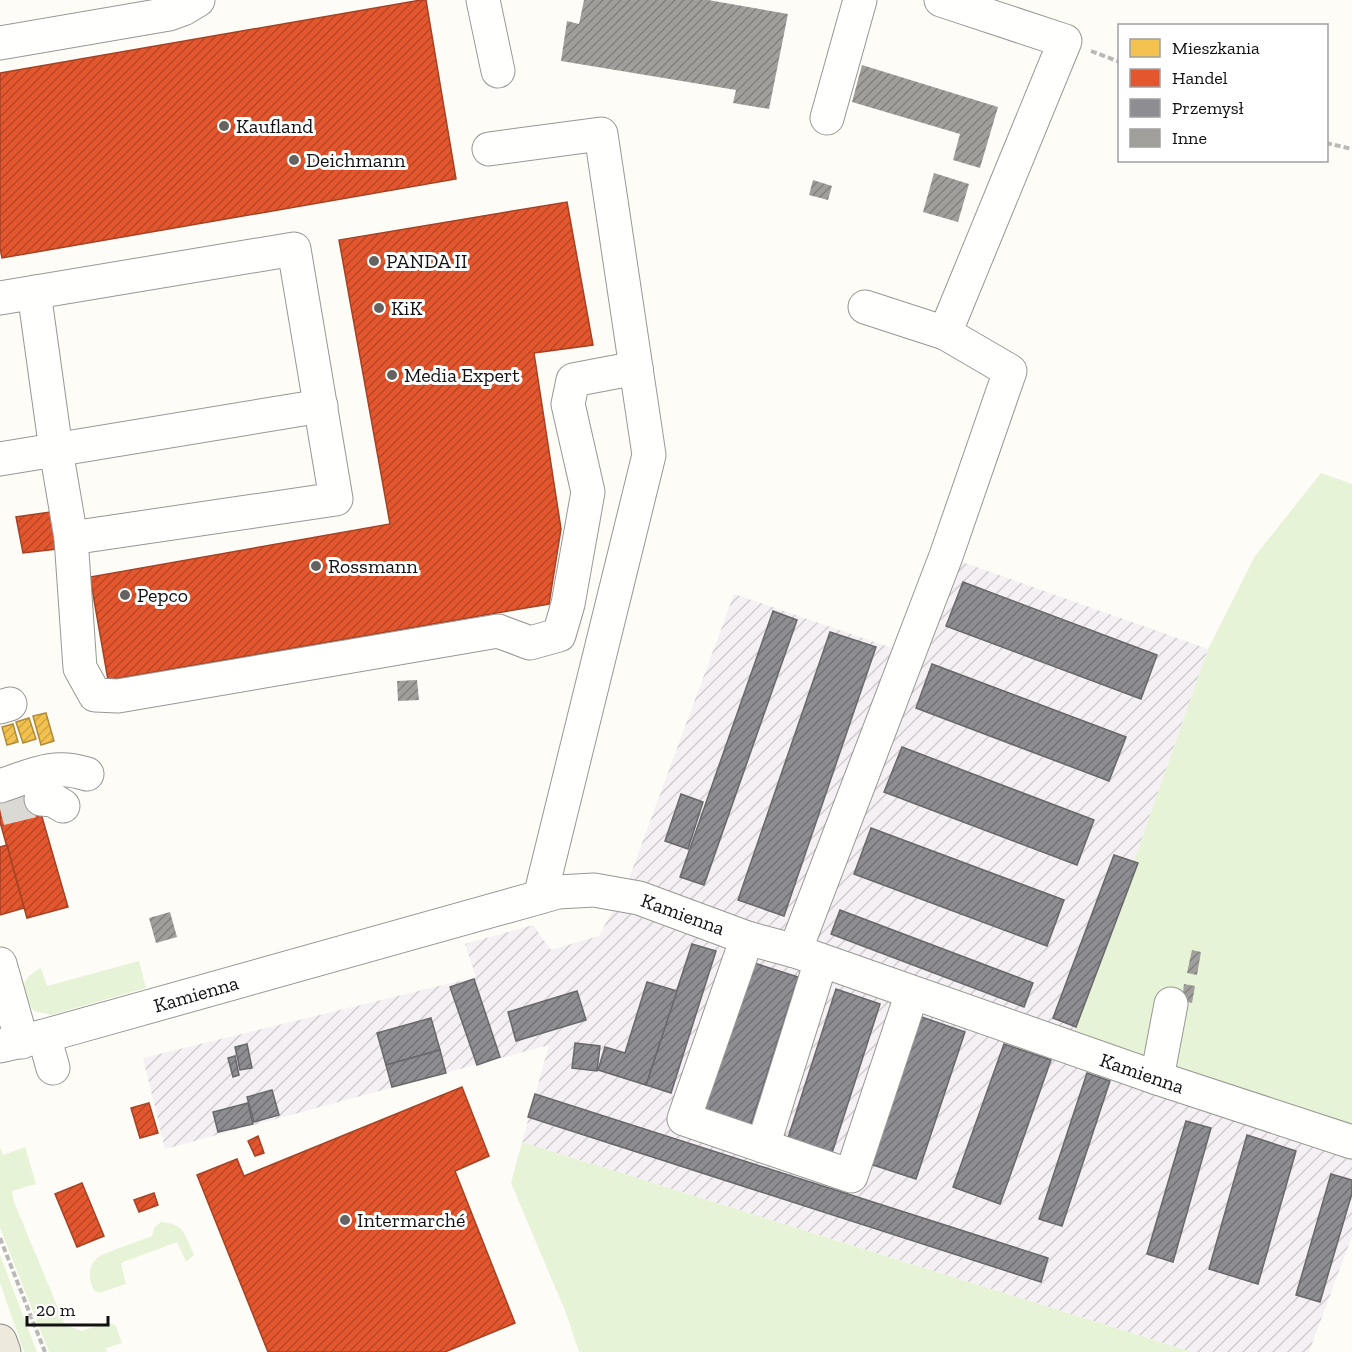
<svg xmlns="http://www.w3.org/2000/svg" width="1352" height="1352" font-family="'Zilla Slab',serif">
<style>
.industrial{fill:url(#industrial-furrows)}
.grass{fill:#e7f3d7}
.homes{fill:url(#homes-hatch);stroke:#ae8c3c;stroke-width:1.5}
.shops{fill:url(#shops-hatch);stroke:#a54225;stroke-width:1.5}
.industry{fill:url(#industry-hatch);stroke:#68686b;stroke-width:1.5}
.building{fill:url(#building-hatch)}
.lines{fill:none;stroke-linecap:round;stroke-linejoin:round}
.minor-tunnel{stroke:#dad9d4;stroke-width:33;stroke-dasharray:33 16;stroke-linecap:butt}
.minor-casing{stroke:#979795;stroke-width:35}
.major-casing{stroke:#858482;stroke-width:35}
.path{stroke:#b9b9b8;stroke-width:4;stroke-dasharray:6 3;stroke-linecap:butt}
.minor{stroke:#fffffe;stroke-width:33}
.major{stroke:#ede9dc;stroke-width:33}
.poi-dot{fill:#646362;stroke:#fff;stroke-width:2}
.labels{text-anchor:middle;dominant-baseline:central;stroke-width:6;stroke-linejoin:round;paint-order:stroke}
.poi-label{font-size:20px;fill:#111;stroke:#fff;text-anchor:start}
.street-label{font-size:20px;fill:#111;stroke:#fff}
</style>
<defs>
<pattern id="industrial-furrows" width="10" height="10" patternUnits="userSpaceOnUse" patternTransform="scale(1.5)"><rect width="10" height="10" fill="#f5f0f3"/><path d="M-1 1l2-2M0 10L10 0M9 11l2-2" fill="none" stroke="#d1cdcf"/></pattern>
<pattern id="homes-hatch" width="6" height="6" patternUnits="userSpaceOnUse" patternTransform="scale(1.5)"><rect width="6" height="6" fill="#f2c14e"/><path d="M-1 1l2-2M0 6l6-6M5 7l2-2" fill="none" stroke="#cea543"/></pattern>
<pattern id="shops-hatch" width="6" height="6" patternUnits="userSpaceOnUse" patternTransform="scale(1.5)"><rect width="6" height="6" fill="#e4572e"/><path d="M-1 1l2-2M0 6l6-6M5 7l2-2" fill="none" stroke="#b74726"/></pattern>
<pattern id="industry-hatch" width="6" height="6" patternUnits="userSpaceOnUse" patternTransform="scale(1.5)"><rect width="6" height="6" fill="#8d8d92"/><path d="M-1 1l2-2M0 6l6-6M5 7l2-2" fill="none" stroke="#727276"/></pattern>
<pattern id="building-hatch" width="6" height="6" patternUnits="userSpaceOnUse" patternTransform="scale(1.5)"><rect width="6" height="6" fill="#a19f9c"/><path d="M-1 1l2-2M0 6l6-6M5 7l2-2" fill="none" stroke="#82807e"/></pattern>
</defs>
<rect width="100%" height="100%" fill="#fdfcf7"/>
<polygon class="industrial" points="931,551 1208,649 1067,1054 1352,1147 1352,1236 1309,1352 1192,1352 522,1142 549,1045 165,1149 143,1058 476,977 465,944 533,925 551,950 599,936 628,881 734,594 892,648"/>
<g class="grass">
<polygon points="1321,473 1352,484 1352,1129 1073,1036 1208,649 1255,556"/>
<path d="M139 961 146 988 51 1015 34 1011C19 992 19 979 41 968L47 986Z"/>
<polygon points="522,1142 1192,1352 579,1352 566,1313 511,1183"/>
<polygon points="25,1147 36,1184 12,1191 14,1202 65,1325 82,1331 108,1322 116,1326 122,1343 106,1348 107,1352 49,1352 0,1228 0,1148 3,1155"/>
<path d="M161 1222C185 1224 185 1235 194 1255L186 1262 177 1242 121 1263 126 1284 99 1293 94 1290C89 1281 87 1267 97 1258 103 1253 142 1240 152 1236L154 1228Z"/>
<polygon points="0,1255 37,1352 24,1352 0,1283"/>
</g>
<g class="homes">
<polygon points="46,713 54,741 41,745 33,716"/>
<polygon points="29,718 36,739 23,743 16,722"/>
<polygon points="13,724 18,742 7,745 2,727"/>
</g>
<g class="shops">
<polygon points="421,0 426,0 456,179 2,258 0,248 0,73"/>
<polygon points="567,202 593,345 534,353 561,529 549,604 108,680 90,577 390,524 339,240"/>
<polygon points="50,512 57,549 23,553 16,517"/>
<polygon points="38,787 40,810 68,907 27,918 0,822 0,799"/>
<polygon points="7,845 24,908 0,915 0,847"/>
<polygon points="462,1087 489,1156 455,1171 515,1323 445,1352 268,1352 197,1175 237,1159 244,1176"/>
<polygon points="149,1103 158,1133 140,1138 131,1108"/>
<polygon points="258,1136 264,1153 255,1156 248,1141"/>
<polygon points="82,1183 104,1236 77,1247 55,1194"/>
<polygon points="154,1193 158,1205 139,1212 134,1200"/>
</g>
<g class="industry">
<polygon points="963,582 1157,655 1141,699 946,626"/>
<polygon points="773,611 797,620 704,885 680,877"/>
<polygon points="830,632 876,647 784,916 738,900"/>
<polygon points="932,664 1126,737 1109,781 916,708"/>
<polygon points="902,747 1094,820 1077,865 884,792"/>
<polygon points="681,794 703,802 688,849 665,841"/>
<polygon points="871,828 1064,900 1047,946 854,874"/>
<polygon points="1114,855 1138,863 1076,1027 1053,1018"/>
<polygon points="840,910 1033,983 1024,1007 831,934"/>
<polygon points="692,944 716,951 671,1093 646,1085"/>
<polygon points="751,962 798,977 751,1124 704,1110"/>
<polygon points="474,979 500,1057 477,1065 450,987"/>
<polygon points="647,982 677,991 646,1085 598,1070 605,1047 625,1053"/>
<polygon points="836,989 880,1004 832,1153 788,1138"/>
<polygon points="577,991 586,1020 516,1041 508,1012"/>
<polygon points="919,1016 965,1032 916,1179 870,1164"/>
<polygon points="431,1018 440,1050 386,1065 377,1033"/>
<polygon points="575,1043 600,1046 597,1071 572,1068"/>
<polygon points="247,1044 252,1068 240,1070 235,1047"/>
<polygon points="1004,1044 1051,1060 1000,1204 953,1187"/>
<polygon points="440,1050 446,1073 392,1087 386,1065"/>
<polygon points="235,1056 239,1075 233,1077 228,1058"/>
<polygon points="1087,1073 1110,1081 1062,1226 1039,1219"/>
<polygon points="272,1090 279,1115 254,1122 247,1097"/>
<polygon points="535,1094 1048,1258 1041,1282 528,1117"/>
<polygon points="248,1103 253,1124 218,1132 213,1112"/>
<polygon points="1186,1121 1211,1128 1173,1262 1147,1254"/>
<polygon points="1247,1135 1296,1151 1258,1284 1209,1269"/>
<polygon points="1331,1174 1352,1180 1352,1193 1320,1302 1296,1295"/>
</g>
<g class="building">
<polygon points="584,0 708,0 788,14 769,109 733,103 736,90 561,61 567,21 579,24"/>
<polygon points="862,65 998,107 980,168 953,160 960,134 852,102"/>
<polygon points="934,173 969,184 958,222 923,212"/>
<polygon points="813,180 832,186 828,200 809,195"/>
<polygon points="417,680 419,700 398,701 397,681"/>
<polygon points="170,912 177,937 156,943 149,918"/>
<polygon points="1192,950 1201,952 1197,975 1187,973"/>
<polygon points="1184,984 1195,986 1192,1003 1182,1001"/>
</g>
<g class="lines">
<polyline class="minor-tunnel" points="0,809 41,799"/>
<g class="minor-casing">
<g id="minor">
<polyline points="483,0 498,71"/>
<polyline points="0,43 169,14 183,9 198,0"/>
<polyline points="827,118 860,0"/>
<polyline points="489,149 601,134 649,455 540,897"/>
<polyline points="0,298 294,249 336,499 71,538 56,450 34,292"/>
<polyline points="865,307 945,333"/>
<polyline points="0,459 321,406"/>
<polyline points="71,538 80,668 95,695 118,696 498,631 530,643 559,635 568,604 588,492 568,404 573,380 636,368"/>
<polyline points="0,707 10,704"/>
<path d="M0 786C33 775 53 763 87 774"/>
<polyline points="41,799 53,800 63,806"/>
<polyline points="747,938 684,1119 851,1176 912,993"/>
<polyline points="795,951 946,556 1010,371 945,333 1065,41 941,0"/>
<polyline points="0,964 22,1042"/>
<polyline points="44,1036 53,1068"/>
<polyline points="0,1046 44,1036 558,892 594,890 639,898 747,938 795,951 1157,1078 1352,1142"/>
<polyline points="1157,1078 1171,1004"/>
<polyline points="763,1146 821,961"/>
</g>
</g>
<g class="major-casing">
<polyline id="major" points="0,1341 4,1352"/>
</g>
<g class="path">
<polyline points="1091,51 1120,62"/>
<polyline points="1326,143 1352,149"/>
<polyline points="0,1238 45,1352"/>
</g>
<use href="#minor" class="minor"/>
<use href="#major" class="major"/>
</g>
<g class="poi-dot">
<circle cx="224" cy="126" r="6"/>
<circle cx="294" cy="160" r="6"/>
<circle cx="374" cy="261" r="6"/>
<circle cx="379" cy="308" r="6"/>
<circle cx="392" cy="375" r="6"/>
<circle cx="316" cy="566" r="6"/>
<circle cx="125" cy="595" r="6"/>
<circle cx="345" cy="1220" r="6"/>
</g>
<g class="labels">
<g class="poi-label">
<text x="236" y="126">Kaufland</text>
<text x="306" y="160">Deichmann</text>
<text x="386" y="261">PANDA II</text>
<text x="391" y="308">KiK</text>
<text x="404" y="375">Media Expert</text>
<text x="328" y="566">Rossmann</text>
<text x="137" y="595">Pepco</text>
<text x="357" y="1220">Intermarché</text>
</g>
<g class="street-label">
<text transform="translate(683 914) rotate(20)">Kamienna</text>
<text transform="translate(196 994) rotate(-16)">Kamienna</text>
<text transform="translate(1142 1073) rotate(19)">Kamienna</text>
</g>
</g>
<rect x="1118" y="24" width="210" height="138" fill="#ffffff" stroke="#a0a0a0" stroke-width="1.5"/>
<rect x="1130" y="39" width="30" height="18" fill="#f2c14e" stroke="#a0a0a0" stroke-width="1.5"/>
<text x="1172" y="54" font-size="18" fill="#111111">Mieszkania</text>
<rect x="1130" y="69" width="30" height="18" fill="#e4572e" stroke="#a0a0a0" stroke-width="1.5"/>
<text x="1172" y="84" font-size="18" fill="#111111">Handel</text>
<rect x="1130" y="99" width="30" height="18" fill="#8d8d92" stroke="#a0a0a0" stroke-width="1.5"/>
<text x="1172" y="114" font-size="18" fill="#111111">Przemysł</text>
<rect x="1130" y="129" width="30" height="18" fill="#a19f9c" stroke="#a0a0a0" stroke-width="1.5"/>
<text x="1172" y="144" font-size="18" fill="#111111">Inne</text>
<path d="M27 1316v9h81v-9" fill="none" stroke="#111111" stroke-width="3"/>
<text x="36" y="1316" font-size="18" fill="#111111" stroke="#ffffff" stroke-width="4.5" paint-order="stroke">20 m</text>
</svg>
